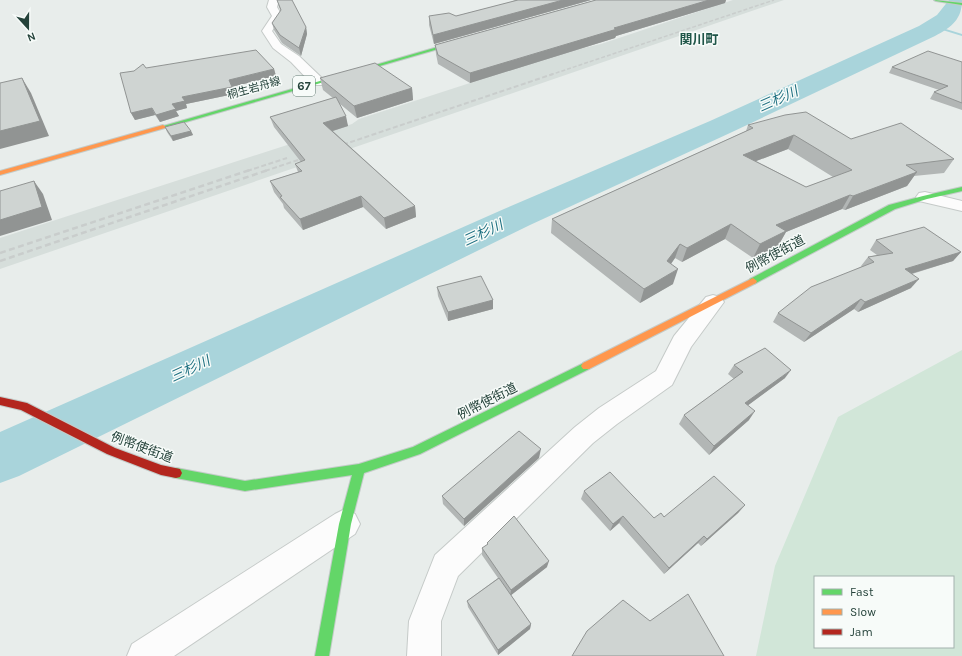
<svg xmlns="http://www.w3.org/2000/svg" width="962" height="656" font-family="Karla,'Noto Sans JP',sans-serif">
<style>
.built{fill:#d6dedb}
.green{fill:#d1e6d8;fill-rule:evenodd}
.lines{fill:none;stroke-linecap:round;stroke-linejoin:round}
.stream{fill:#a9d4db;fill-rule:evenodd}
.river{fill:#a9d4db;fill-rule:evenodd}
.street-casing{stroke:#c5cac8;stroke-width:2}
.fast-casing{stroke:#c3cbc8;stroke-width:2}
.slow-casing{stroke:#c3cbc8;stroke-width:2}
.jam-casing{stroke:#c3cbc8;stroke-width:2}
.street{fill:#fcfcfc;fill-rule:evenodd}
.fast{fill:#63d668;fill-rule:evenodd}
.slow{fill:#ff974d;fill-rule:evenodd}
.jam{fill:#b3261e;fill-rule:evenodd}
.rail-far2{stroke:#c9cdcc;stroke-width:1.5;stroke-dasharray:4 2;stroke-linecap:butt}
.rail-far1{stroke:#c9cdcc;stroke-width:2;stroke-dasharray:5 2.5;stroke-linecap:butt}
.rail{stroke:#c9cdcc;stroke-width:2.5;stroke-dasharray:6 3.5;stroke-linecap:butt}
.wall{fill:#b2b6b5;fill-rule:evenodd}
.shaded-wall{fill:#919493}
.building{fill:#cfd4d2;stroke:#919493;fill-rule:evenodd}
.labels{text-anchor:middle;dominant-baseline:central;stroke-width:3;stroke-linejoin:round;paint-order:stroke}
.far-street-label{font-size:11px;fill:#24423a;stroke:#f7fbf9}
.shield{fill:#f7fbf9;stroke:#637a73;stroke-width:1}
.shield-label{font-size:12px;font-weight:bold;fill:#24423a}
.far-quarter-label{font-size:13px;font-weight:bold;fill:#1f5548;stroke:#f7fbf9}
.street-label{font-size:13px;fill:#24423a;stroke:#f7fbf9}
.water-label{font-size:14px;font-style:italic;fill:#1c6f80;stroke:#f7fbf9}
</style>
<rect width="100%" height="100%" fill="#e8edeb"/>
<polygon class="built" points="733,0 784,0 0,269 0,238 352,124 359,119 562,53 601,44"/>
<path class="green" d="M962 350V656H756L775 566 838 417ZM815 577H953V647H815Z"/>
<g class="lines">
<polygon class="stream" points="936,26 962,34 962,36 936,28"/>
<path class="river" d="M949 0H962C962 19 952 27 935 36L730 133 530 225 19 476 0 483V432L504 209 710 121 919 26 937 15Z"/>
<g class="street-casing">
<g id="street">
<polygon points="269,0 279,0 277,7 282,16 272,31 281,44 299,56 323,79 324,82 323,85 313,85 291,62 273,48 262,31 272,16 267,7"/>
<polygon points="925,192 962,201 962,211 919,201 916,197 919,193"/>
<polygon points="713,295 720,297 724,302 691,347 672,385 617,424 593,443 458,576 441,621 441,656 407,656 409,621 435,555 575,427 599,408 656,371 674,336 706,297"/>
<polygon points="345,509 355,514 360,524 355,534 174,656 127,656 132,644 335,514"/>
</g>
</g>
<g class="fast-casing">
<g id="fast">
<polygon points="934,0 962,3 962,5 936,1"/>
<polygon points="462,40 466,41 165,128 160,127"/>
<polygon points="962,187 962,191 927,199 895,209 756,283 753,284 749,281 750,279 889,205 923,196"/>
<polygon points="586,362 589,363 591,366 589,369 420,454 364,473 351,524 329,656 315,656 339,524 352,475 245,491 176,478 172,477 170,473 172,469 176,468 245,481 359,464 413,447"/>
</g>
</g>
<g class="slow-casing">
<g id="slow">
<polygon points="163,125 166,127 165,128 0,175 0,171"/>
<polygon points="753,278 757,281 756,283 589,369 583,369 581,366 583,363"/>
</g>
</g>
<g class="jam-casing">
<polygon id="jam" points="0,397 27,403 115,448 161,465 180,469 182,473 180,477 176,478 161,475 107,454 21,410 0,405"/>
</g>
<use href="#street" class="street"/>
<use href="#fast" class="fast"/>
<use href="#slow" class="slow"/>
<use href="#jam" class="jam"/>
<polyline class="rail-far2" points="550,75 774,0"/>
<g class="rail-far1">
<polyline points="336,147 553,74"/>
<polyline points="247,171 287,158"/>
<polyline points="265,171 310,156"/>
</g>
<g class="rail">
<polyline points="0,253 250,170"/>
<polyline points="0,261 268,170"/>
</g>
</g>
<g class="wall">
<polygon points="277,0 306,27 307,34 301,56 282,43 274,30 272,23 281,11 279,7"/>
<polygon points="513,0 591,0 434,44 429,25 429,16 456,16 515,1"/>
<polygon points="596,0 726,0 725,3 616,36 615,38 470,83 438,64 436,54 435,45"/>
<polygon points="962,62 962,110 930,99 934,92 939,90 889,73 892,67"/>
<polygon points="146,68 274,69 276,76 231,87 234,94 186,104 187,108 176,111 179,116 160,122 155,115 135,120 131,113"/>
<polygon points="320,78 412,88 413,100 357,118 340,104 348,126 333,131 415,206 416,217 386,229 363,207 303,230 284,208 283,204 274,192 270,181 298,172 295,164 301,162 274,127 270,117 333,98 323,90"/>
<path d="M748 125 851 139 954 159 944 173 914 176 907 186 845 210 842 209 786 232 778 246 753 258 725 239 682 262 675 258 671 264 673 284 640 303 551 233 552 219 746 131ZM788 149 833 177 806 187 756 161Z"/>
<polygon points="165,127 191,131 193,135 173,141 167,132"/>
<polygon points="876,240 961,252 953,261 912,274 911,288 858,312 854,309 804,342 773,322 778,313 862,266 861,266 868,257 877,255 870,250"/>
<polygon points="437,287 493,300 493,309 448,321 438,296"/>
<polygon points="734,365 785,378 748,405 749,420 709,455 679,424 684,415 734,379 728,374"/>
<polygon points="539,458 464,526 443,504 442,496"/>
<polygon points="584,491 654,518 745,505 738,513 701,546 698,543 664,574 619,523 610,531 581,499"/>
<polygon points="487,543 547,567 511,595 531,624 530,629 498,655 468,607 467,601 498,578 482,555 482,548 487,545"/>
</g>
<g class="shaded-wall">
<polygon points="563,0 591,0 434,44 433,35"/>
<polygon points="709,0 726,0 725,3 616,36 615,38 470,83 470,73 614,28"/>
<polygon points="306,27 307,34 301,56 299,48"/>
<polygon points="274,69 276,76 231,87 229,80"/>
<polygon points="22,78 31,93 49,136 0,149 0,131"/>
<polygon points="232,87 234,94 186,104 187,108 176,111 179,116 160,122 156,115 182,97"/>
<polygon points="412,88 413,100 357,118 354,106"/>
<polygon points="152,108 155,115 135,120 131,113"/>
<polygon points="346,116 348,126 326,133 323,123"/>
<polygon points="191,131 193,135 173,141 171,136"/>
<polygon points="794,135 788,149 738,168 743,155"/>
<polygon points="917,172 907,186 845,210 853,196"/>
<polygon points="34,181 43,194 52,220 0,236 0,220"/>
<polygon points="850,195 842,209 786,232 778,246 753,258 760,244 776,225"/>
<polygon points="361,196 363,207 303,230 300,219"/>
<polygon points="415,206 416,217 386,229 384,218"/>
<polygon points="731,224 725,239 682,262 687,248"/>
<polygon points="680,244 675,258 663,275 667,261"/>
<polygon points="961,252 953,261 897,278 905,269"/>
<polygon points="678,269 673,284 640,303 644,289"/>
<polygon points="919,279 911,288 858,312 865,302"/>
<polygon points="861,299 854,309 804,342 811,333"/>
<polygon points="493,300 493,309 448,321 448,312"/>
<polygon points="791,370 785,378 739,412 745,403"/>
<polygon points="755,411 749,420 709,455 714,446"/>
<polygon points="541,449 539,458 464,526 464,519"/>
<polygon points="745,505 738,513 701,546 707,539"/>
<polygon points="623,516 619,523 610,531 613,524"/>
<polygon points="704,536 698,543 664,574 669,568"/>
<polygon points="549,561 547,567 510,596 511,590"/>
<polygon points="531,624 530,629 498,655 498,650"/>
</g>
<g class="building">
<polygon points="277,0 292,0 306,27 299,48 280,35 272,23 281,10"/>
<polygon points="518,0 563,0 433,35 429,16 449,13 456,16"/>
<polygon points="596,0 709,0 614,28 617,29 470,73 438,55 435,45"/>
<polygon points="256,50 274,69 229,80 232,87 182,97 185,101 172,104 176,109 156,115 152,108 131,113 120,73 134,71 143,64 146,68"/>
<polygon points="928,51 962,62 962,103 934,92 948,86 892,67"/>
<polygon points="375,63 412,88 354,106 320,78"/>
<polygon points="22,78 40,121 0,131 0,83"/>
<polygon points="336,97 346,116 323,123 415,206 384,218 361,196 300,219 280,197 282,196 270,181 302,171 295,164 305,160 270,117"/>
<path d="M806 112 851 139 901 123 954 159 906 165 917 172 853 196 850 195 776 225 786 231 760 244 731 224 687 248 680 244 667 261 678 269 644 289 552 219 753 128 748 125 785 115ZM794 135 852 170 806 187 743 155Z"/>
<polygon points="184,122 191,131 171,136 165,127"/>
<polygon points="34,181 42,207 0,220 0,191"/>
<polygon points="924,227 961,252 905,269 919,279 865,302 861,299 811,333 778,313 811,287 874,262 868,257 893,253 876,240"/>
<polygon points="481,276 493,300 448,312 437,287"/>
<polygon points="765,348 791,370 745,403 755,411 714,446 684,415 743,372 734,365"/>
<polygon points="519,431 541,449 464,519 442,496"/>
<polygon points="610,472 654,518 661,513 664,517 714,476 745,505 707,539 704,536 669,568 623,516 613,524 584,491"/>
<polygon points="514,516 549,561 511,590 482,548 488,544 487,543"/>
<polygon points="499,578 531,624 498,650 467,601"/>
<polygon points="688,594 724,656 572,656 587,631 623,600 650,621"/>
</g>
<g class="labels">
<g class="far-street-label">
<text transform="translate(254 88) rotate(-16)">桐生岩舟線</text>
</g>
<rect class="shield" x="293" y="76" width="22" height="20" rx="3"/>
<g class="shield-label">
<text x="304" y="86">67</text>
</g>
<g class="far-quarter-label">
<text x="699" y="39">関川町</text>
</g>
<g class="street-label">
<text transform="translate(775 254) rotate(-28)">例幣使街道</text>
<text transform="translate(487 401) rotate(-27)">例幣使街道</text>
<text transform="translate(142 447) rotate(20)">例幣使街道</text>
</g>
<g class="water-label">
<text transform="translate(778 99) rotate(-24)">三杉川</text>
<text transform="translate(483 233) rotate(-25)">三杉川</text>
<text transform="translate(190 369) rotate(-25)">三杉川</text>
</g>
</g>
<rect x="814" y="576" width="140" height="72" fill="#f7fbf9" stroke="#a3b1ad"/>
<rect x="822" y="589" width="20" height="6" fill="#63d668" stroke="#a3b1ad"/>
<text x="850" y="596" font-size="12" fill="#24423a">Fast</text>
<rect x="822" y="609" width="20" height="6" fill="#ff974d" stroke="#a3b1ad"/>
<text x="850" y="616" font-size="12" fill="#24423a">Slow</text>
<rect x="822" y="629" width="20" height="6" fill="#b3261e" stroke="#a3b1ad"/>
<text x="850" y="636" font-size="12" fill="#24423a">Jam</text>
<g transform="translate(28 28) rotate(159)" stroke="#f7fbf9" stroke-width="3" paint-order="stroke">
<path d="M0-3L7 15L0 10L-7 15Z" fill="#24423a"/>
<text y="-6" font-size="11" font-weight="bold" text-anchor="middle" fill="#24423a">N</text>
</g>
</svg>
